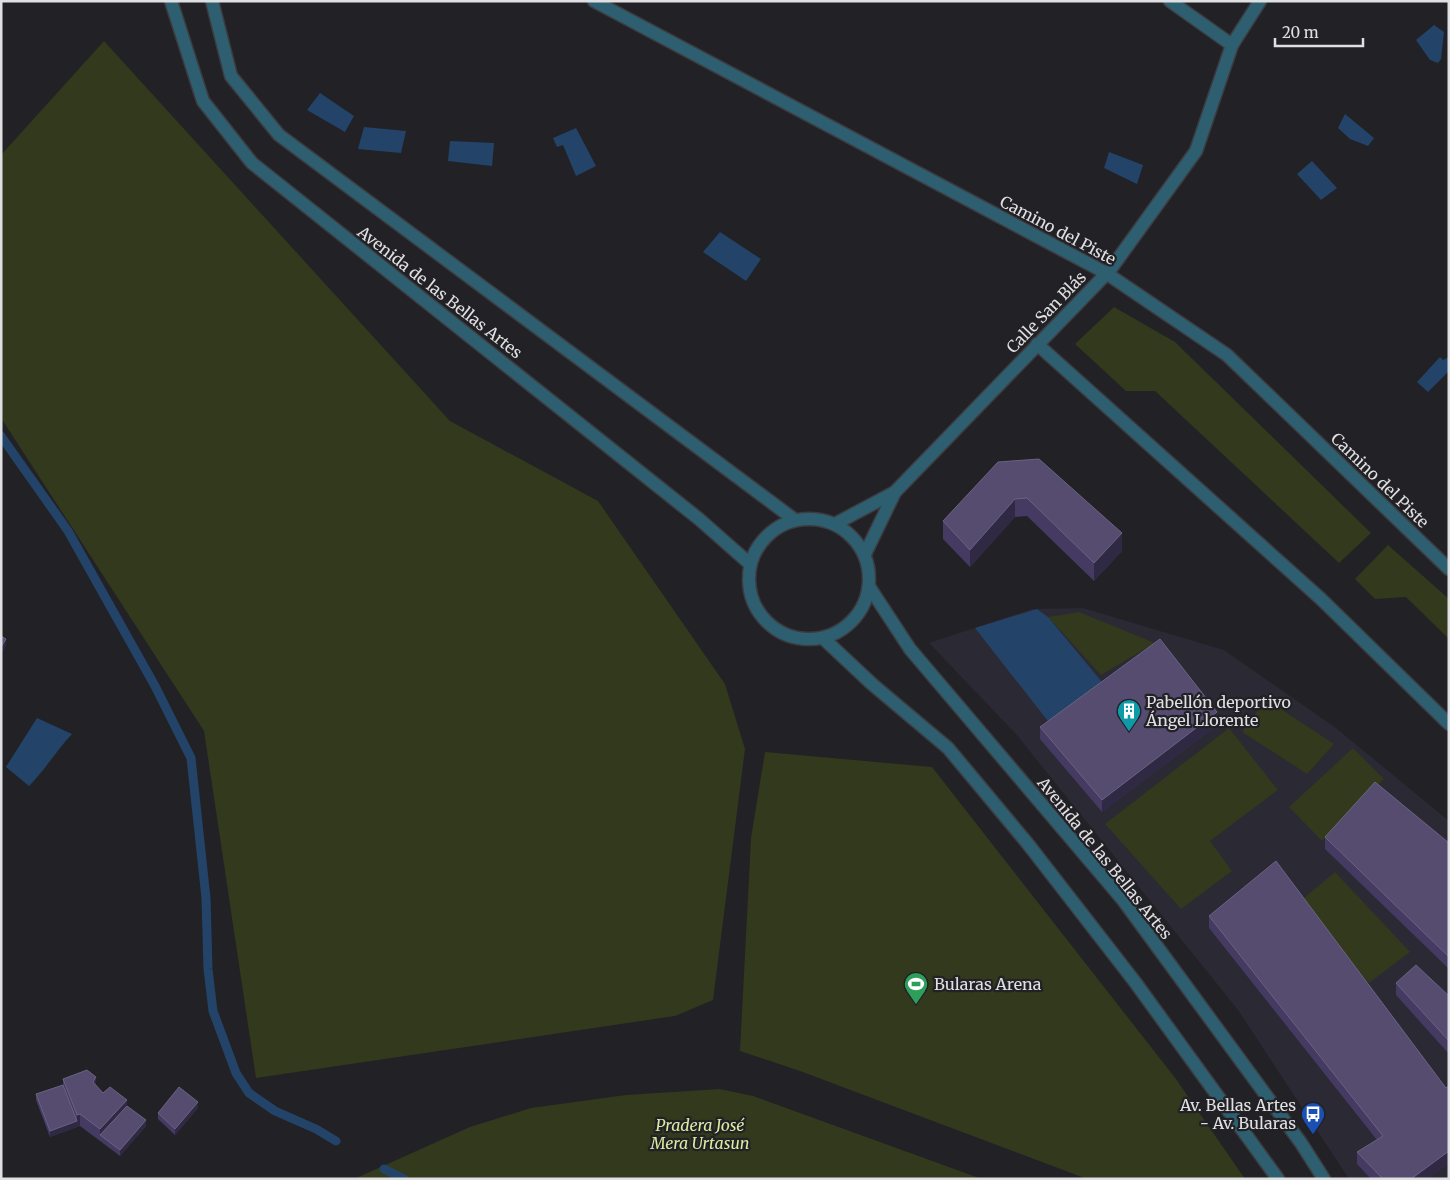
<svg xmlns="http://www.w3.org/2000/svg" width="1450" height="1180" font-family="Merriweather,serif">
<style>
.built{fill:#2a2934}
.green{fill:#32391d}
.water{fill:#234468}
.lines{fill:none;stroke-linecap:round;stroke-linejoin:round}
.stream{stroke:#234468;stroke-width:9}
.minor-casing{stroke:#3c3c40;stroke-width:15}
.tertiary-casing{stroke:#3c3c40;stroke-width:15}
.minor{stroke:#2e5f71;stroke-width:12}
.tertiary{stroke:#2e5f71;stroke-width:12}
.wall{fill:#443a62}
.shaded-wall{fill:#2f2944}
.building{fill:#554c70;stroke:#6a6382}
.labels{text-anchor:middle;dominant-baseline:central;stroke-width:4.5;stroke-linejoin:round;paint-order:stroke}
.street-label{font-size:16px;fill:#e0e0e3;stroke:#212126}
.poi-label{font-size:16px;fill:#e0e0e3;stroke:#212126;text-anchor:start}
.park-label{font-size:16px;font-style:italic;fill:#d9ed9f;stroke:#212126}
</style>
<rect width="100%" height="100%" fill="#212126"/>
<polygon class="built" points="1083,608 1224,650 1336,728 1449,821 1449,1179 1349,1179 1238,1010 1015,733 929,643 1032,609"/>
<g class="green">
<polygon points="104,41 450,421 598,501 725,684 745,749 713,1000 675,1016 256,1078 204,731 1,418 1,155"/>
<polygon points="1114,307 1175,342 1371,533 1339,563 1155,391 1126,391 1075,344"/>
<polygon points="1388,545 1449,599 1449,639 1406,597 1375,599 1355,579"/>
<polygon points="1079,612 1155,643 1101,675 1048,617"/>
<polygon points="1266,699 1334,744 1307,774 1242,732"/>
<polygon points="1229,728 1278,790 1210,841 1232,871 1181,909 1105,824"/>
<polygon points="1353,748 1384,779 1322,841 1289,807"/>
<polygon points="765,752 932,767 1176,1079 1245,1179 1087,1179 800,1071 740,1051 751,838"/>
<polygon points="1335,872 1410,952 1369,983 1298,903"/>
<polygon points="720,1089 753,1096 982,1179 354,1179 470,1127 531,1108 626,1095"/>
</g>
<g class="water">
<polygon points="1434,25 1444,32 1441,59 1438,63 1430,60 1416,40"/>
<polygon points="320,93 354,116 345,132 307,110"/>
<polygon points="1345,114 1374,138 1368,146 1350,139 1338,128"/>
<polygon points="364,127 406,131 401,153 358,149"/>
<polygon points="576,128 596,166 576,176 563,145 557,147 553,138"/>
<polygon points="450,141 494,143 492,166 448,161"/>
<polygon points="1109,152 1143,165 1137,184 1104,168"/>
<polygon points="1312,161 1337,188 1321,200 1297,174"/>
<polygon points="720,232 761,259 746,281 703,252"/>
<polygon points="1440,357 1443,360 1449,357 1449,371 1428,392 1417,382"/>
<polygon points="1037,609 1048,617 1102,682 1051,725 975,628"/>
<path d="M37 718 72 734C56 751 45 770 29 786L6 767Z"/>
</g>
<g class="lines">
<g class="stream">
<polyline points="1,436 68,531 155,686 191,758 206,898 208,969 213,1011 236,1073 249,1093 275,1111 316,1129 336,1141"/>
<polyline points="384,1169 404,1179"/>
</g>
<g class="minor-casing">
<g id="minor">
<polyline points="594,1 1106,273 1227,355 1449,569"/>
<polyline points="1170,1 1232,45"/>
<polyline points="1037,344 1321,599 1449,724"/>
<polyline points="835,524 895,492"/>
<polyline points="865,554 895,492 1110,270 1196,151 1232,45 1260,1"/>
</g>
</g>
<g class="tertiary-casing">
<g id="tertiary">
<polyline points="171,1 203,101 252,163 699,519 750,564"/>
<polyline points="212,1 231,76 279,135 795,520"/>
<circle cx="809" cy="579" r="60"/>
<polyline points="870,588 910,649 1123,900 1301,1143 1324,1179"/>
<polyline points="824,639 872,684 948,748 1028,844 1135,982 1278,1179"/>
</g>
</g>
<use href="#minor" class="minor"/>
<use href="#tertiary" class="tertiary"/>
</g>
<g class="wall">
<polygon points="998,462 1122,551 1094,581 1027,516 1015,517 970,567 943,539 943,521"/>
<polygon points="1217,725 1102,812 1040,739 1040,727"/>
<polygon points="1325,837 1449,843 1449,969 1325,849"/>
<polygon points="1209,916 1446,1088 1449,1163 1427,1179 1371,1179 1357,1164 1357,1152 1377,1140 1209,928"/>
<polygon points="1396,983 1449,996 1449,1054 1396,995"/>
<polygon points="63,1079 96,1086 103,1093 127,1106 146,1126 120,1156 80,1126 50,1137 36,1100 36,1094 63,1085"/>
<polygon points="198,1108 175,1135 158,1119 158,1113"/>
</g>
<g class="shaded-wall">
<polygon points="1015,499 1015,517 970,567 970,550"/>
<polygon points="1122,533 1122,551 1094,581 1094,563"/>
<polygon points="6,639 6,646 1,654 1,647"/>
<polygon points="1217,712 1217,725 1102,812 1102,800"/>
<polygon points="96,1077 96,1090 93,1082"/>
<polygon points="127,1100 127,1112 100,1135 100,1141 100,1129"/>
<polygon points="198,1102 198,1108 175,1135 175,1129"/>
<polygon points="80,1114 80,1126 50,1137 50,1131 77,1121 77,1115"/>
<polygon points="146,1120 146,1126 120,1156 120,1150"/>
<polygon points="1449,1151 1449,1163 1427,1179 1411,1179"/>
</g>
<g class="building">
<polygon points="1039,459 1122,533 1094,563 1027,498 1015,499 970,550 943,521 998,462"/>
<polygon points="1,636 6,639 1,647"/>
<polygon points="1160,639 1217,712 1102,800 1040,727"/>
<polygon points="1375,782 1449,843 1449,957 1325,837"/>
<polygon points="1276,861 1446,1088 1449,1086 1449,1151 1411,1179 1383,1179 1357,1152 1383,1136 1209,916"/>
<polygon points="1416,965 1449,996 1449,1041 1396,983"/>
<polygon points="87,1070 96,1077 93,1082 103,1093 110,1087 127,1100 100,1129 80,1114 77,1115 63,1079"/>
<polygon points="63,1085 77,1121 50,1131 36,1094"/>
<polygon points="179,1087 198,1102 175,1129 158,1113"/>
<polygon points="127,1106 146,1120 120,1150 100,1135"/>
</g>
<defs>
<g id="building-pin" transform="scale(1.25)"><path d="M0 17L-7.5 6A9.5 9.5 0 1 1 7.5 6Z" fill="#0f9aa8" stroke="#212126"/><path d="M-4-6H4V6H1V3H-1V6H-4ZM-2.5-4.3h1.7v1.8h-1.7ZM.8-4.3h1.7v1.8H.8ZM-2.5-1h1.7V.8h-1.7ZM.8-1h1.7V.8H.8Z" fill="#fff"/></g>
<g id="stadium-pin" transform="scale(1.25)"><path d="M0 17L-7.5 6A9.5 9.5 0 1 1 7.5 6Z" fill="#2e9e5b" stroke="#212126"/><path d="M0-5a6.5 5 0 1 0 0 10a6.5 5 0 1 0 0-10ZM-3.5-1.8h7v3.6h-7Z" fill="#fff"/></g>
<g id="bus-pin" transform="scale(1.25)"><path d="M0 17L-7.5 6A9.5 9.5 0 1 1 7.5 6Z" fill="#1a4fb4" stroke="#212126"/><path d="M-5-6H5V4H4V6H2V4H-2V6H-4V4H-5ZM-3.5-4V0h7V-4ZM-3.5 1.2v1.5H-2V1.2ZM2 1.2v1.5H3.5V1.2Z" fill="#fff"/></g>
</defs>
<g fill-rule="evenodd">
<use href="#building-pin" x="1129" y="711"/>
<use href="#stadium-pin" x="916" y="984"/>
<use href="#bus-pin" x="1313" y="1114"/>
</g>
<g class="labels">
<g class="street-label">
<text transform="translate(1058 230) rotate(28)">Camino del Piste</text>
<text transform="translate(440 292) rotate(38)">Avenida de las Bellas Artes</text>
<text transform="translate(1046 312) rotate(-46)">Calle San Blás</text>
<text transform="translate(1380 480) rotate(44)">Camino del Piste</text>
<text transform="translate(1105 858) rotate(51)">Avenida de las Bellas Artes</text>
</g>
<g class="poi-label">
<text x="1146" y="702">Pabellón deportivo<tspan x="1146" dy="18">Ángel Llorente</tspan></text>
<text x="934" y="984">Bularas Arena</text>
<text x="1296" y="1105" text-anchor="end">Av. Bellas Artes<tspan x="1296" dy="18">- Av. Bularas</tspan></text>
</g>
<g class="park-label">
<text x="700" y="1125">Pradera José<tspan x="700" dy="18">Mera Urtasun</tspan></text>
</g>
</g>
<rect width="1450" height="1180" fill="none" stroke="#e0e0e3" stroke-width="5"/>
<path d="M1275 38v8h88v-8" fill="none" stroke="#e0e0e3" stroke-width="2.5"/>
<text x="1282" y="38" font-size="15" fill="#e0e0e3" stroke="#212126" stroke-width="4" paint-order="stroke">20 m</text>
</svg>
